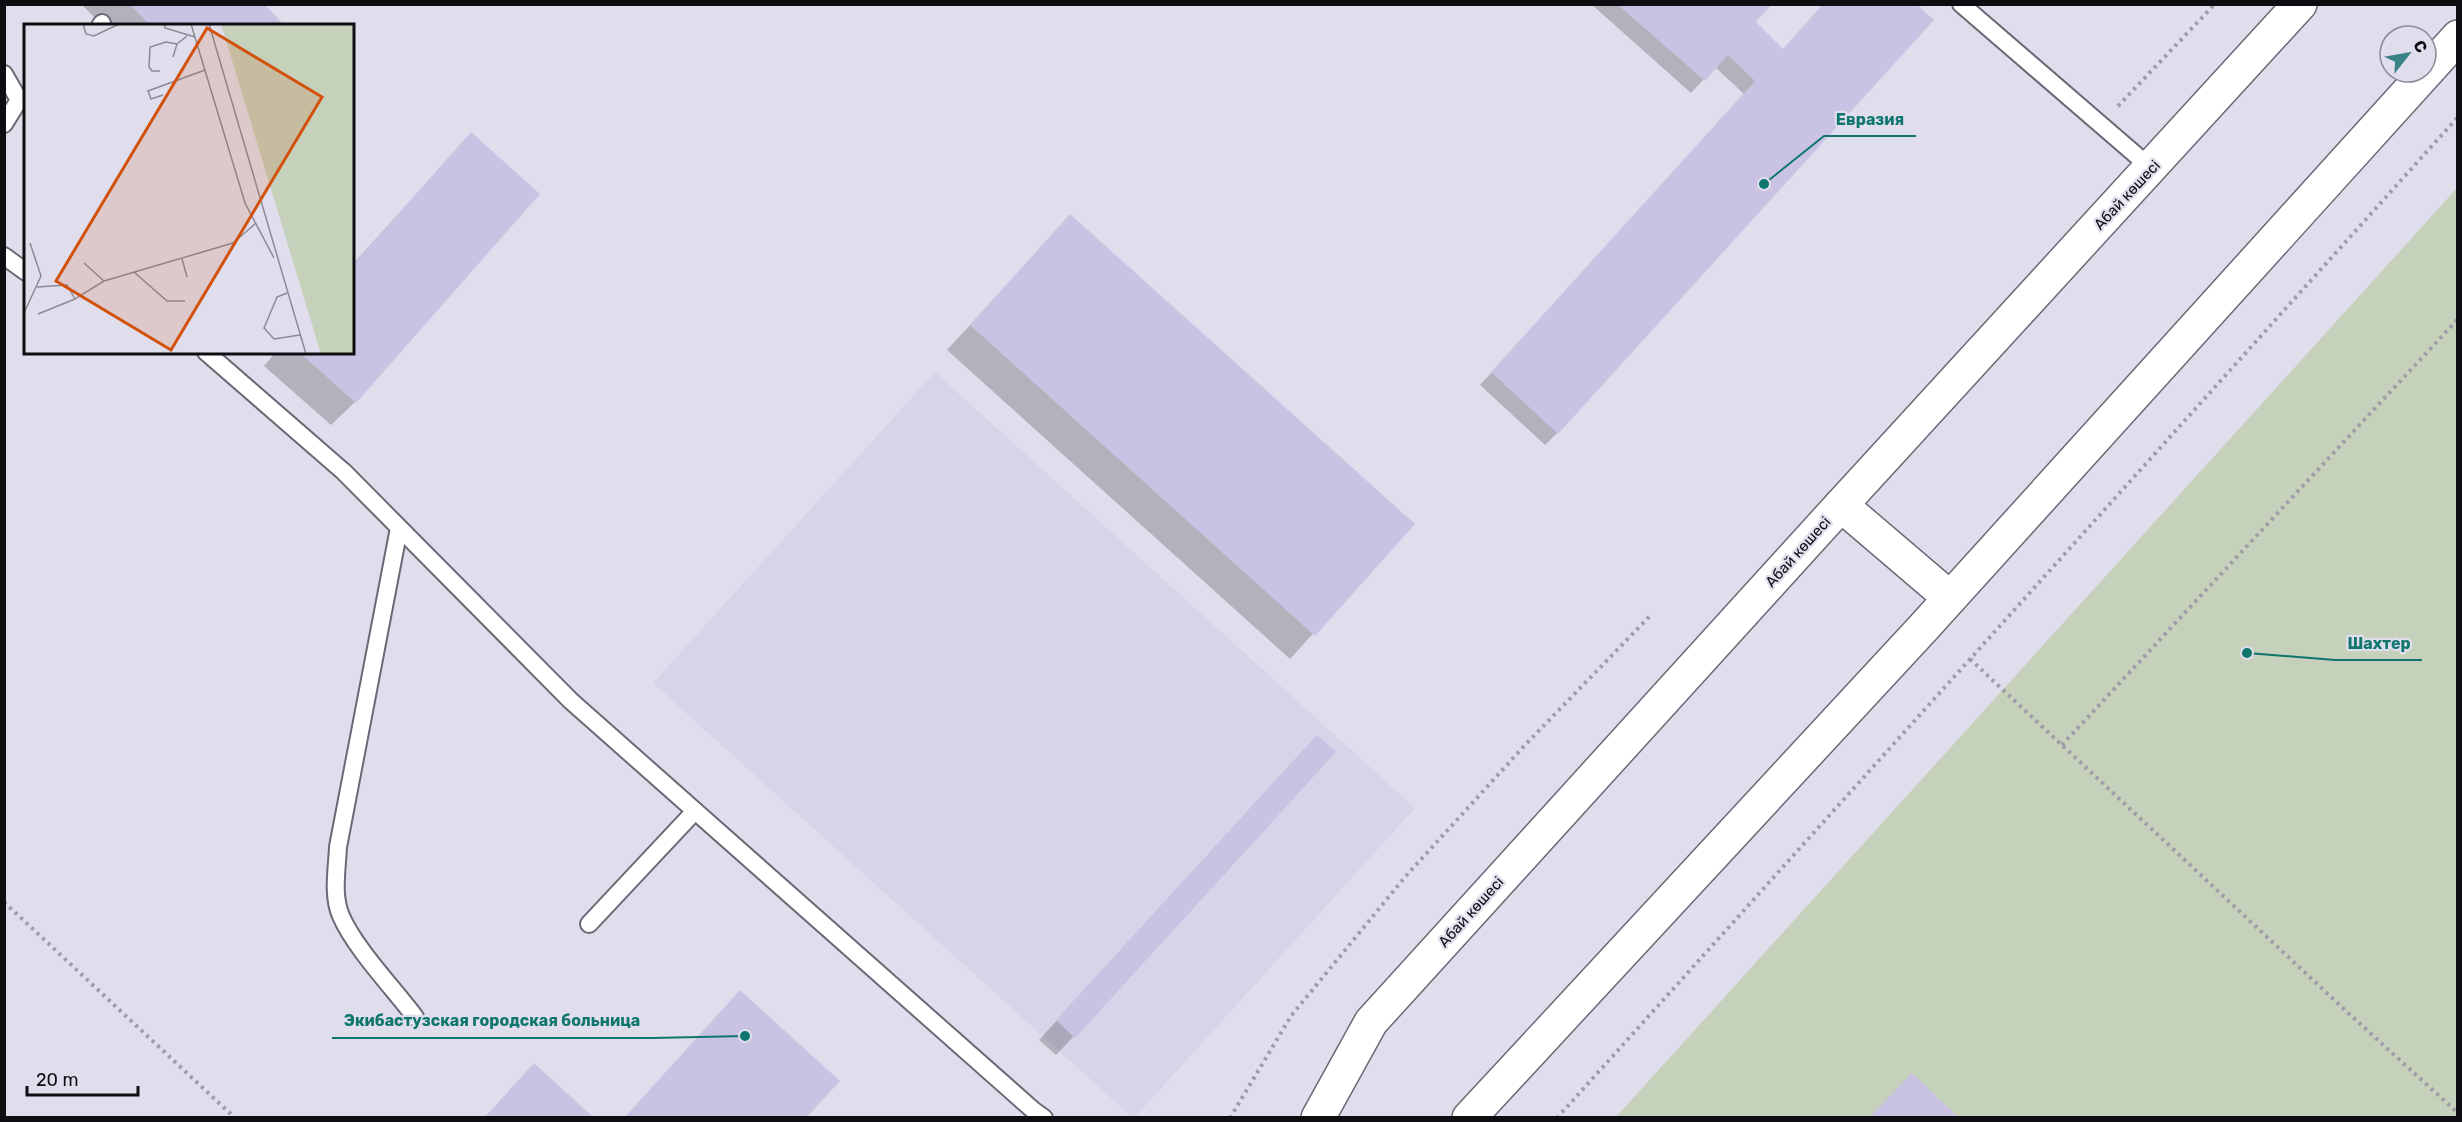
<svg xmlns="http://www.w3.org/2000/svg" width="2462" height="1122" font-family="Rubik,sans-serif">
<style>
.built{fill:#d7d3e8}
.green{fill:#c5d1ba}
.shadow{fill:#0003}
.building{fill:#c9c2e3}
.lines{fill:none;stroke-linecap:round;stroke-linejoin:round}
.service-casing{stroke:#6b6975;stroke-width:20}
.secondary-casing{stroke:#6b6975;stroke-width:36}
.path{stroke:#9e9ca7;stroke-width:4;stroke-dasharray:3 4.5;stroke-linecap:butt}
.service{stroke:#fff;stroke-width:16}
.secondary{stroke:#fff;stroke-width:33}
.labels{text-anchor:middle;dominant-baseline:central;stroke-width:4.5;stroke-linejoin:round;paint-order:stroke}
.street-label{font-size:15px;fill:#0e0d11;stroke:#e0deec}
.inset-road{fill:none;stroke:#8c8a94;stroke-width:1.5}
.view{fill:#d2510c;fill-opacity:0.15;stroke:#d2510c;stroke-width:3}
.inset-edge{fill:none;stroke:#0e0d11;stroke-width:3}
.leader{fill:none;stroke:#0f766e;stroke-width:2}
.callout-dot{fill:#0f766e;stroke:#e0deec;stroke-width:2}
.callout-label{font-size:16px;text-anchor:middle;font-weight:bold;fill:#0f766e;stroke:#e0deec;stroke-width:4.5;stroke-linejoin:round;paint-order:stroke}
</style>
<rect width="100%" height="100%" fill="#e0deec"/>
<polygon class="built" points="935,372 1415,808 1135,1117 1132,1117 653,683"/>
<polygon class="green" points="2457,188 2457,1117 1616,1117"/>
<g class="shadow">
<polygon points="81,4 261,4 283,26 103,26"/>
<polygon points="1591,4 1770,4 1754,23 1783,50 1557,433 1545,445 1480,385 1744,94 1715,67 1691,93"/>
<polygon points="471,134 355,402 331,425 264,366 276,352 352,352 352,265"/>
<polygon points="1070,216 1413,524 1290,659 947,350"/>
<polygon points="1299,755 1074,1036 1056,1055 1039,1040"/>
</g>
<g class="building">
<polygon points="129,4 264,4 285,26 151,26"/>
<polygon points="1617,4 1772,4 1756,22 1783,49 1823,4 1916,4 1934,20 1558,434 1491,372 1755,81 1728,55 1705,81"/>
<polygon points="471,132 540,194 356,403 299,352 352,352 352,266"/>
<polygon points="1070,214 1415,524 1315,636 970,325"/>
<polygon points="1317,735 1336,752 1075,1038 1056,1020"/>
<polygon points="740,990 840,1081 806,1118 624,1118"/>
<polygon points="534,1063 594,1118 484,1118"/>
<polygon points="1912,1073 1959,1118 1869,1118"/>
</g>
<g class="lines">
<g class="service-casing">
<g id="service">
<polyline points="1961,4 2151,168"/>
<polyline points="100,26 102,23"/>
<polyline points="4,74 19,100 4,124"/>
<polyline points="4,256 26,272"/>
<polyline points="206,352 344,472 571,701 1033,1110 1044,1118"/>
<path d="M399 528 338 847C337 869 332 896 341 916 354 947 394 989 415 1017"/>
<polyline points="589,924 695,811"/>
</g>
</g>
<g class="secondary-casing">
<g id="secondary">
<polyline points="1841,505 1950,598"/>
<polyline points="1318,1118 1371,1022 1820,528 2300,4"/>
<polyline points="1469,1118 1924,627 2458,37"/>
</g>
</g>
<g class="path">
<polyline points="2118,106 2215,4"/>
<polyline points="1970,659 2346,1011 2458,1113"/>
<polyline points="2062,745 2458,319"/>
<polyline points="4,902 235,1118"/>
<polyline points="1230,1118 1291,1016 1405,877 1526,744 1650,616"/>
<polyline points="1557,1118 2458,117"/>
</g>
<use href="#service" class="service"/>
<use href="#secondary" class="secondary"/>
</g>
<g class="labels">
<g class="street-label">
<text transform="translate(2127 195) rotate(-47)">Абай көшесі</text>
<text transform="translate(1798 552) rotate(-48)">Абай көшесі</text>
<text transform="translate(1471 912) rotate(-48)">Абай көшесі</text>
</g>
</g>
<g transform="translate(24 24)">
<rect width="330" height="330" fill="#e0deec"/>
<path d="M197 0H330V330H297Z" fill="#c5d1ba"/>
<path class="inset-road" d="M59 0 62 10 70 12 95 0M140 0 141 4 171 13M167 0 221 179 250 234M185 0 282 330M149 33 153 20 163 12M136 47H128L125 43 126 23 142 18 153 20M139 71 127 75 124 67 181 46M158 235 163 253M60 239 80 257M110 248 143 277H161M13 263 43 261 51 275 80 257 209 219 232 199M263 269 253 273 240 304 250 315 276 311M0 289 17 252 6 219M14 290 51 275"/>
<path class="view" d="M183 4 298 73 147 326 32 257Z"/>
<rect width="330" height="330" class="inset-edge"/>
</g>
<path class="leader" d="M1764 184L1824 136H1916M2247 653L2335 660H2422M745 1036L652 1038H332"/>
<g class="callout-dot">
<circle cx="1764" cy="184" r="6"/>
<circle cx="2247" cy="653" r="6"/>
<circle cx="745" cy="1036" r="6"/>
</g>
<g class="callout-label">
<text x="1870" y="125">Евразия</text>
<text x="2379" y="649">Шахтер</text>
<text x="492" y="1026">Экибастузская городская больница</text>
</g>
<rect width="2462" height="1122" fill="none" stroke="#0e0d11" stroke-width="12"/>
<g transform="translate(2408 54) rotate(59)"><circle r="28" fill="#e0deec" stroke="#8c8a94" stroke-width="1.5"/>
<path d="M0-4.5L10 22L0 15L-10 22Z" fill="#398285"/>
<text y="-9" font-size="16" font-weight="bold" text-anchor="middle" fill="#0e0d11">С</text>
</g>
<path d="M27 1086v9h111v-9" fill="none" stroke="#0e0d11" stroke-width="3"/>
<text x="36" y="1086" font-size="18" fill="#0e0d11" stroke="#e0deec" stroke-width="4.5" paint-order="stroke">20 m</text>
</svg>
